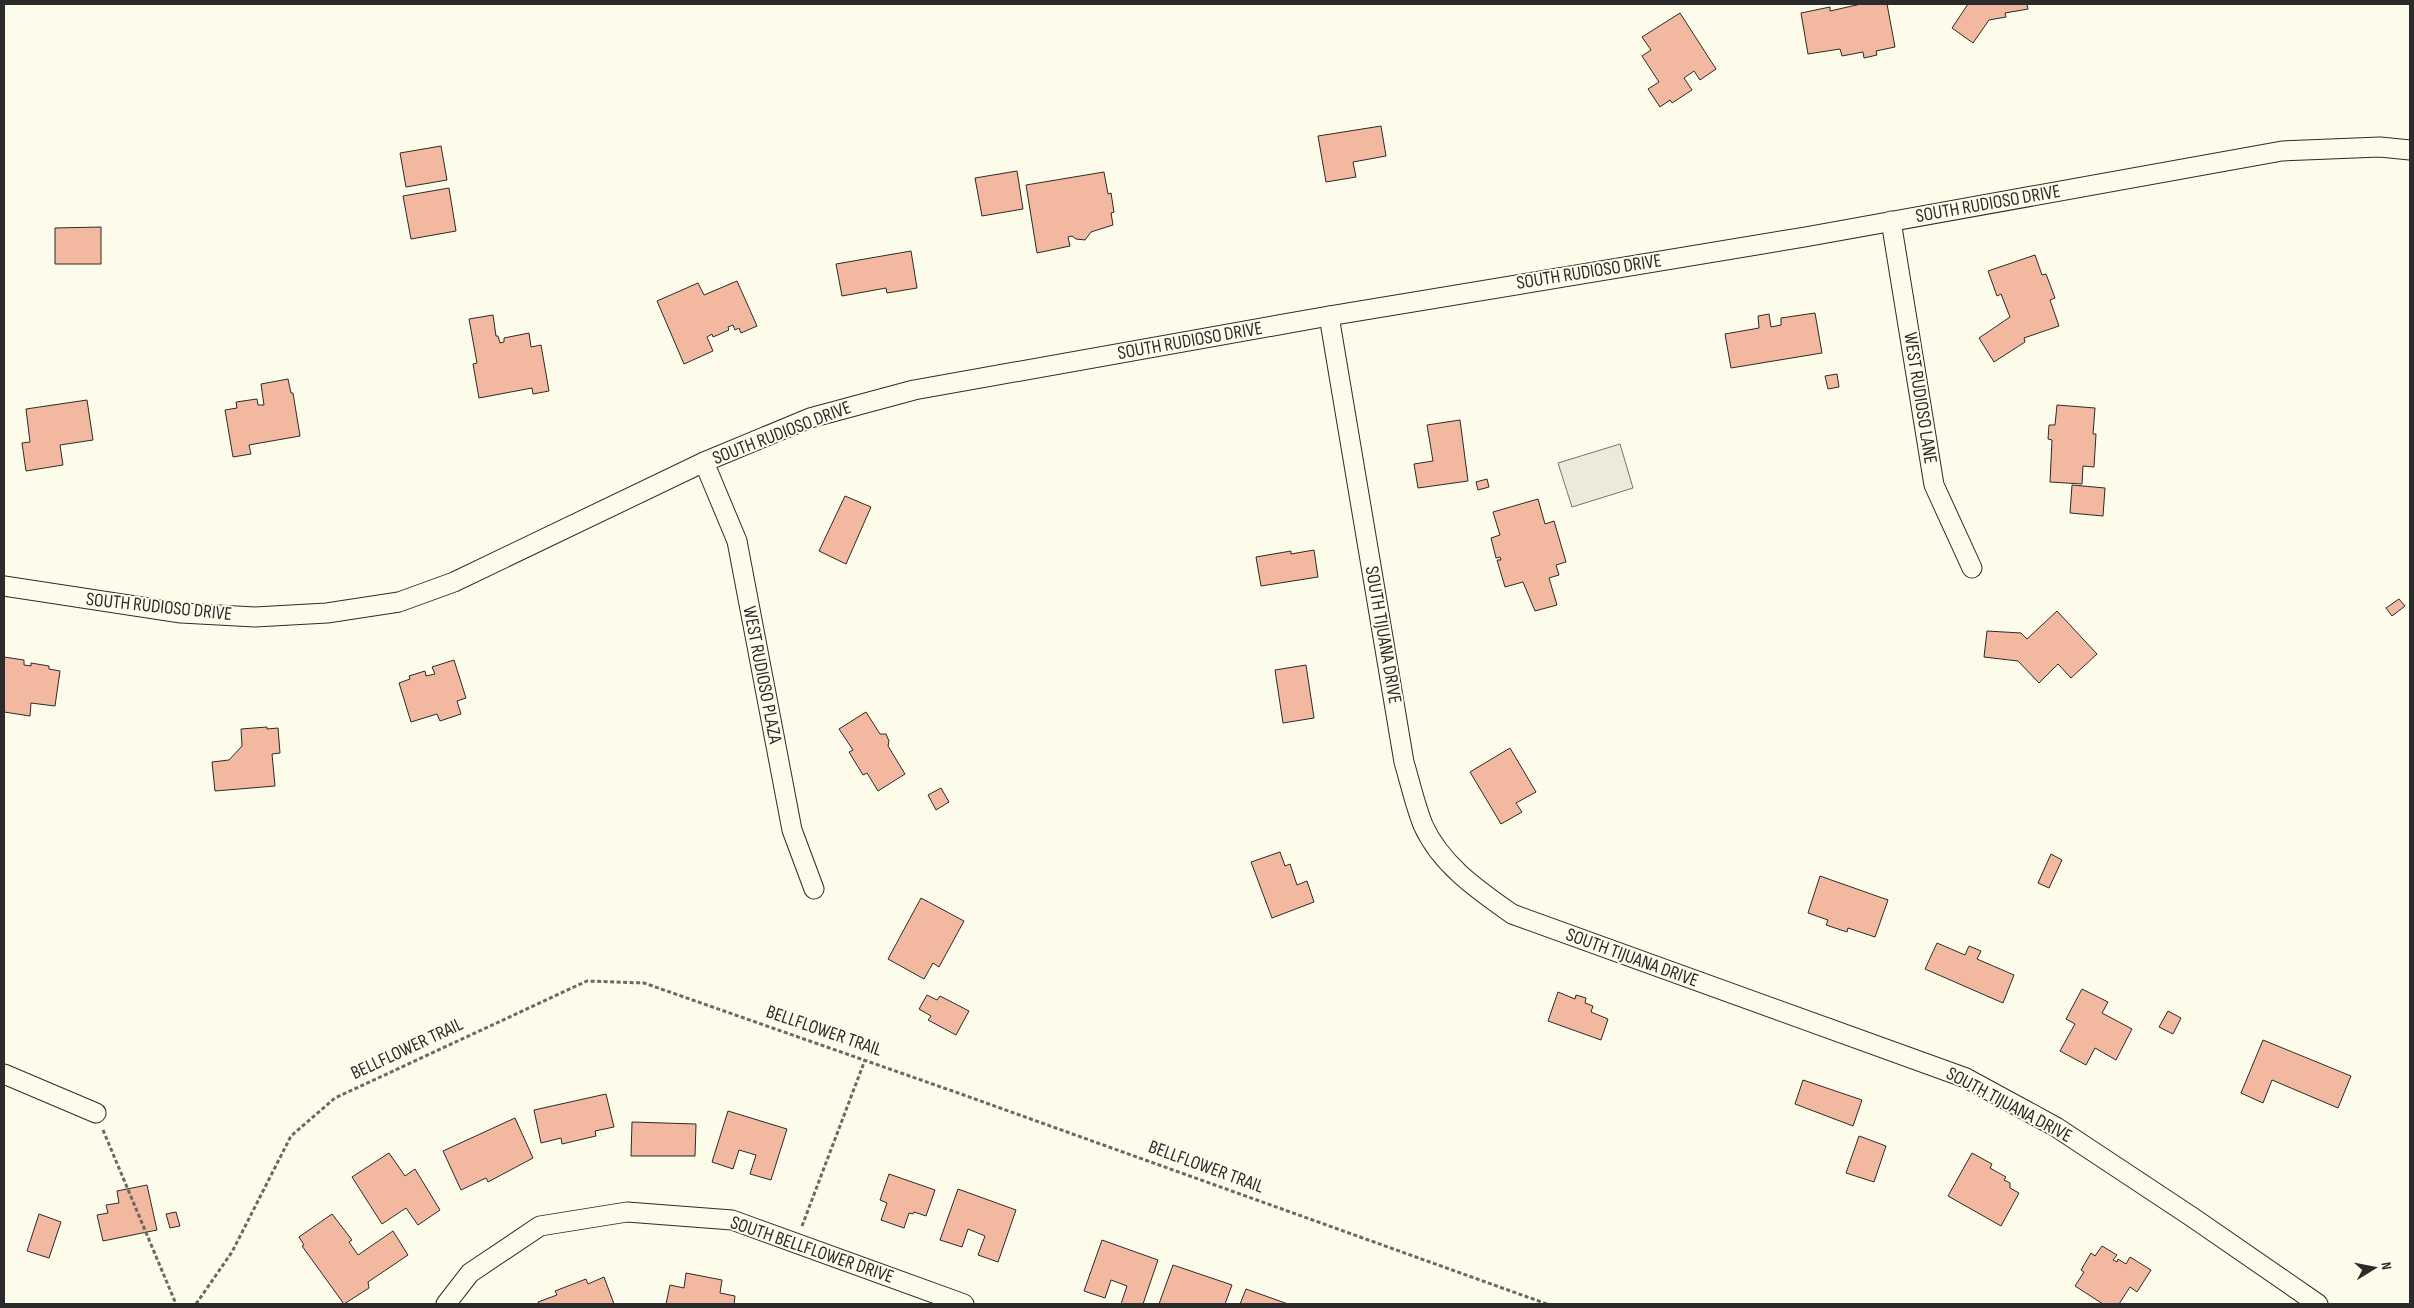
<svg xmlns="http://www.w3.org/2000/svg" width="2414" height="1308" font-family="'Sofia Sans Condensed',sans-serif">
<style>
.green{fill:#ecebdb;stroke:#74746e}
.building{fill:#f2b8a0;stroke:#2b2b2b}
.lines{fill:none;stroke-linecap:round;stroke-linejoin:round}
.street-casing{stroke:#2b2b2b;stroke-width:21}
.path{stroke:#6a6964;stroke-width:3;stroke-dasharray:4 2.5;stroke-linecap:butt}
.street{stroke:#fdfbea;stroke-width:19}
.labels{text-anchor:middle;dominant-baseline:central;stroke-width:4;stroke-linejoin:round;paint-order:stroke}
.street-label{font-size:19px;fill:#2b2b2b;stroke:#fdfbea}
</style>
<rect width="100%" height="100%" fill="#fdfbea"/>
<polygon class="green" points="1620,444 1633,488 1572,507 1558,463"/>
<g class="building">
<polygon points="1861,4 1887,4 1895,47 1876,51 1877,55 1864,58 1863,52 1842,56 1840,49 1808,54 1801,13 1830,7 1830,11"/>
<polygon points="1968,4 2027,4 2028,9 2005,13 2006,17 1989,20 1973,43 1952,28"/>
<polygon points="1680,13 1716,69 1700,80 1694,71 1684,78 1692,90 1672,103 1670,100 1660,107 1648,89 1659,82 1642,56 1651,50 1642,37"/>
<polygon points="1381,126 1386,156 1353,162 1356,177 1326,182 1318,136"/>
<polygon points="441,146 447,180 406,187 400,153"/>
<polygon points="1017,171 1023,209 982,216 975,178"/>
<polygon points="1104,172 1108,194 1111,193 1114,212 1111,213 1113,225 1091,232 1085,240 1076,239 1072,236 1068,237 1070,246 1037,253 1026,185"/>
<polygon points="449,188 456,231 411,239 403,196"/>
<polygon points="101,227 101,264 55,264 55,228"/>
<polygon points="911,251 917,288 887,293 886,288 842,296 836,264"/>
<polygon points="2035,255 2042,275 2046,274 2055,298 2050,300 2059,326 2024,338 2025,342 1994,362 1979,338 2010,317 2001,294 1997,296 1988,271"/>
<polygon points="737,281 757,326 741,333 739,328 735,330 733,325 728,327 729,330 713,337 712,334 707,337 713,351 684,364 657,301 698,283 704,295"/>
<polygon points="1815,313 1822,353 1731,368 1725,334 1759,328 1758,316 1769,314 1771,327 1781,325 1781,318"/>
<polygon points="493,315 496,336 498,336 500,343 504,342 504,338 529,333 531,347 541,345 549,391 533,394 532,388 479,398 473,364 477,363 469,319"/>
<polygon points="1837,374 1839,387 1828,389 1825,376"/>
<polygon points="288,379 291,393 293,393 300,436 249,445 251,454 233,457 225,410 237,408 236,402 257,399 258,405 264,405 261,384"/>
<polygon points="87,400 93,440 60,445 63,465 26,471 22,443 30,442 26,409"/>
<polygon points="2057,405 2095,408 2093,434 2096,434 2094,467 2083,466 2082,484 2050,482 2052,440 2048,439 2049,425 2055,425"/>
<polygon points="1460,420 1468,481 1418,488 1414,464 1433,461 1427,425"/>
<polygon points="1487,479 1489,487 1478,490 1476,482"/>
<polygon points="2072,485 2105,488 2103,516 2070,513"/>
<polygon points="845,496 871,507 846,564 819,551"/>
<polygon points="1538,499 1545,524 1554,521 1566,562 1556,565 1559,575 1549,578 1557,605 1535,611 1523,582 1505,587 1497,560 1501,560 1500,557 1496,558 1491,538 1500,535 1493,512"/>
<polygon points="1314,550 1318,577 1261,586 1256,557 1291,551 1291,554"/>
<polygon points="2399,599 2405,606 2392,616 2386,608"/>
<polygon points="2057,611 2097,654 2071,678 2058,664 2039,683 2018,661 1984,657 1987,631 2021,633 2027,639"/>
<polygon points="4,657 24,660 24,665 31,666 31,663 49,666 49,669 60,671 55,706 31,703 30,716 4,712"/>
<polygon points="454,660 466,698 457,701 461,714 440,721 437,714 411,722 399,683 410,679 409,676 425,671 426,676 435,674 432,667"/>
<polygon points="1306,665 1314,718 1283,723 1275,670"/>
<polygon points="866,712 880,734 886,734 889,741 888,746 905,774 878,791 867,773 863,775 849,752 853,750 839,729"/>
<polygon points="267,727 267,729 278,728 280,753 272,754 275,786 215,791 212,762 229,760 242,746 241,729"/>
<polygon points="1510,748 1536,792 1516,803 1522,812 1501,824 1470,772"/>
<polygon points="941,788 949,802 936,810 928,795"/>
<polygon points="1280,852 1285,866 1290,864 1297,885 1307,881 1314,902 1272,918 1251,862"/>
<polygon points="2051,854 2062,860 2049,888 2038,883"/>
<polygon points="1820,876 1888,900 1875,937 1848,928 1847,932 1826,925 1828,920 1808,913"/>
<polygon points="921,898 964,921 939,967 933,963 924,979 888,959"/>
<polygon points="1937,943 1965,955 1969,946 1981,951 1977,959 2014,975 2003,1003 1925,969"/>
<polygon points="2082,989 2108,1002 2102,1013 2132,1029 2116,1060 2095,1048 2086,1065 2060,1051 2075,1024 2066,1019"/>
<polygon points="1558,992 1575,999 1576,995 1586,998 1585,1003 1593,1006 1591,1012 1608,1019 1601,1040 1548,1021"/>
<polygon points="927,995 937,1000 940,996 969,1011 956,1035 928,1020 931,1016 919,1009"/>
<polygon points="2168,1011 2181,1018 2173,1034 2159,1027"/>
<polygon points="2263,1040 2351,1076 2338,1108 2272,1080 2263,1103 2241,1093"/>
<polygon points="1803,1080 1862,1100 1853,1126 1795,1104"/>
<polygon points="606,1094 614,1127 595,1131 596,1136 562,1144 561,1138 541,1143 534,1110"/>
<polygon points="728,1111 787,1129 771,1180 750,1174 756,1155 739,1150 733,1169 712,1162"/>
<polygon points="515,1118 533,1158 488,1182 486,1178 461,1190 443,1151"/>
<polygon points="632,1122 696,1124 695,1156 631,1156"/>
<polygon points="1859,1136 1886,1146 1874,1182 1846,1173"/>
<polygon points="389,1153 405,1176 415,1169 440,1210 418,1225 406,1208 382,1224 352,1177"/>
<polygon points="1972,1153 1992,1164 1990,1168 2006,1177 2004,1180 2010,1183 2010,1188 2019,1193 2001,1226 1948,1196"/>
<polygon points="889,1174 935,1190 926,1216 914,1212 913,1214 909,1213 904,1228 881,1220 887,1203 880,1200"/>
<polygon points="147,1185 157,1230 103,1241 97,1215 108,1213 106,1205 119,1203 117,1191"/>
<polygon points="958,1189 1016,1210 998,1262 978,1255 985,1236 968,1229 962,1247 940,1240"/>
<polygon points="176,1212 180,1226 170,1228 166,1214"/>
<polygon points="39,1214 61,1222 49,1258 27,1251"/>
<polygon points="332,1214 352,1240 349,1242 358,1255 393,1231 408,1255 368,1282 369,1288 344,1304 302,1246 304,1245 299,1237"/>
<polygon points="1102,1240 1158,1260 1143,1304 1121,1304 1127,1286 1111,1280 1105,1298 1084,1291"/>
<polygon points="2102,1246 2117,1255 2113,1260 2117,1262 2118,1259 2126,1264 2130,1257 2151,1270 2137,1292 2130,1287 2119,1304 2103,1304 2075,1286 2084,1272 2081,1270 2091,1253 2095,1256"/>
<polygon points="1173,1265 1232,1285 1225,1304 1159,1304"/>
<polygon points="686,1273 722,1280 720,1293 735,1296 734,1304 666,1304 670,1285 684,1288"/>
<polygon points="604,1277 614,1304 539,1304 538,1302 557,1295 555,1291 586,1279 588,1284"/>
<polygon points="1246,1289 1288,1304 1240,1304"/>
</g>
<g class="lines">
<g class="street-casing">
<g id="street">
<polyline points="1891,221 1934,485 1972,568"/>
<path d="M1329 316 1404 762C1410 782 1415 805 1423 825 1441 865 1478 890 1512 914L1966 1078 2056 1127 2192 1217 2318 1304"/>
<polyline points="704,462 737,541 792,830 814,889"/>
<polyline points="4,586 181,613 255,617 327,613 399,602 454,582 704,462 810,418 914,390 1329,316 1805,237 2282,151 2380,147 2410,150"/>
<polyline points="4,1074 96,1113"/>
<polyline points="446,1304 470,1273 540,1226 627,1212 732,1220 964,1304"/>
</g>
</g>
<g class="path">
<polyline points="103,1130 176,1304"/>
<polyline points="802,1226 865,1060"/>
<polyline points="196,1304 232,1252 291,1136 335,1098 587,981 644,983 961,1094 1547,1304"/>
</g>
<use href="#street" class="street"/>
</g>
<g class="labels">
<g class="street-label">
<text transform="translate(1988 204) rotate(-10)">SOUTH RUDIOSO DRIVE</text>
<text transform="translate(1589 272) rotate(-9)">SOUTH RUDIOSO DRIVE</text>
<text transform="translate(1190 341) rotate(-10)">SOUTH RUDIOSO DRIVE</text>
<text transform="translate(1920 398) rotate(81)">WEST RUDIOSO LANE</text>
<text transform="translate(782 433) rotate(-21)">SOUTH RUDIOSO DRIVE</text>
<text transform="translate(159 607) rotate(6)">SOUTH RUDIOSO DRIVE</text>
<text transform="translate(1383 635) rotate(80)">SOUTH TIJUANA DRIVE</text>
<text transform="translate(762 675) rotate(79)">WEST RUDIOSO PLAZA</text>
<text transform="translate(1632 958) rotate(20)">SOUTH TIJUANA DRIVE</text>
<text transform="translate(824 1031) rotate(19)">BELLFLOWER TRAIL</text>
<text transform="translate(407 1049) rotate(-25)">BELLFLOWER TRAIL</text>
<text transform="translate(2009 1105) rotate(28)">SOUTH TIJUANA DRIVE</text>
<text transform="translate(1206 1167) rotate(20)">BELLFLOWER TRAIL</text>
<text transform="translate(812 1250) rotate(19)">SOUTH BELLFLOWER DRIVE</text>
</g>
</g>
<rect width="2414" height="1308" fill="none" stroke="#2b2b2b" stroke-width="10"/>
<g transform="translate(2374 1268) rotate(80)" stroke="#fdfbea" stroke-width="4" paint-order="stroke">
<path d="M0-4L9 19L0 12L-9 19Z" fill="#2b2b2b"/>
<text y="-8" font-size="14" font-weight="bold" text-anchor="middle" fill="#2b2b2b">N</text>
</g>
</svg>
